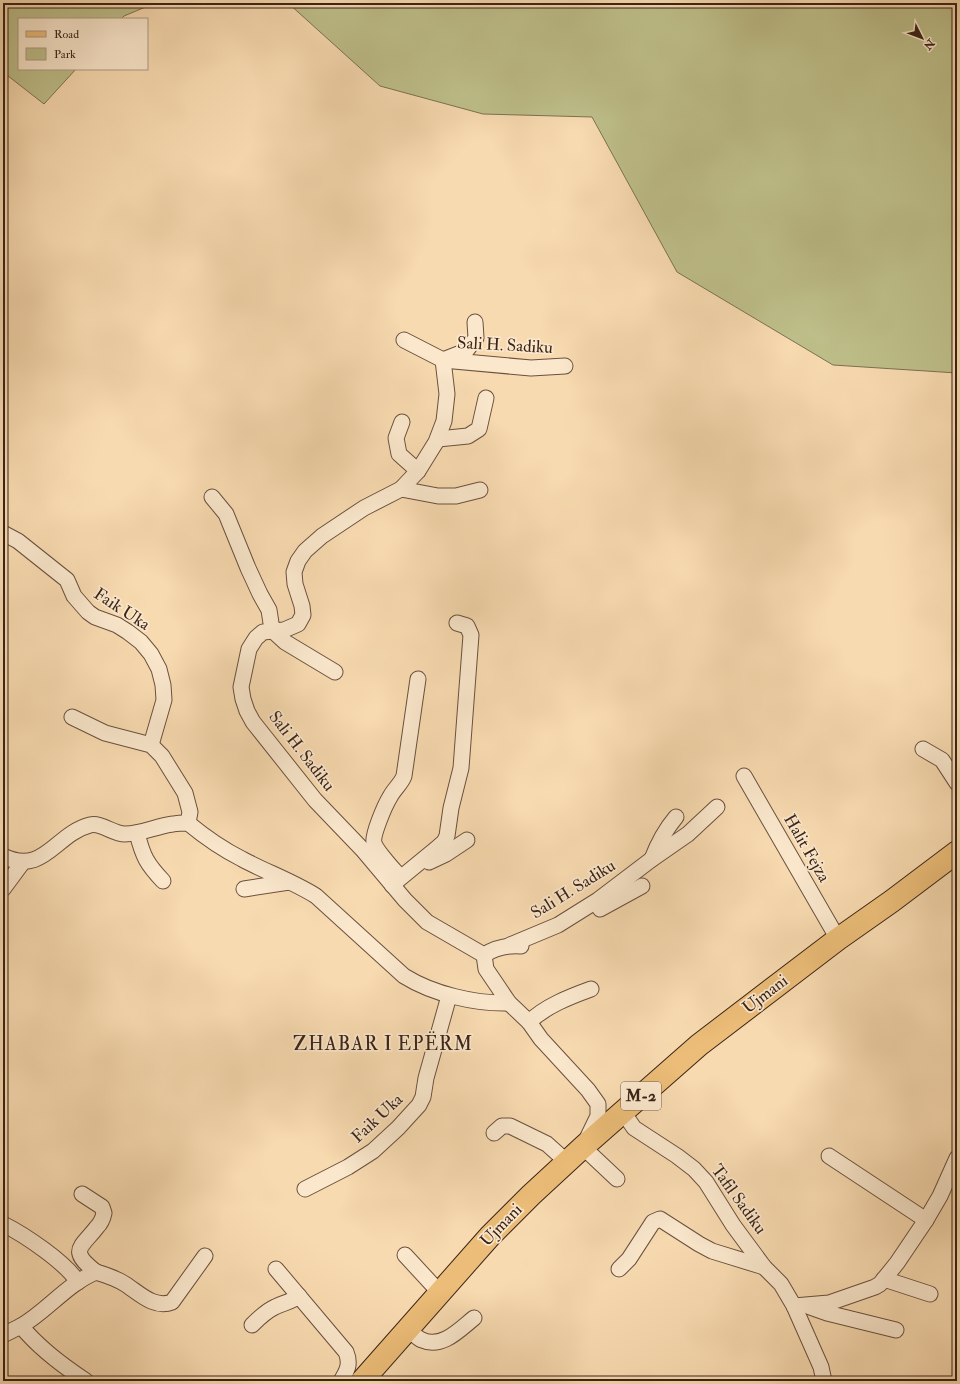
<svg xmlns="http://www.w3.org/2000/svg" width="960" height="1384" font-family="'IM FELL Double Pica',serif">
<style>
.green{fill:#bebf8a;stroke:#7c7151}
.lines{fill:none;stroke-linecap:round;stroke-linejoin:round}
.minor-casing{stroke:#6a513e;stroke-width:17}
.primary-casing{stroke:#3a2318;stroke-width:24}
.minor{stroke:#fae7cc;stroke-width:15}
.primary{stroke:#ecbd78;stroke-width:22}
.labels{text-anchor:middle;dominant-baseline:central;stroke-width:3.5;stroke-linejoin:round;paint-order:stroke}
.shield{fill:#fae7cc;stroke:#745e4e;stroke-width:1}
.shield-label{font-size:16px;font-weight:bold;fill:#3a2318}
.street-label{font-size:17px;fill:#3a2318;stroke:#fae7cc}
.quarter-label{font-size:19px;letter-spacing:1px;fill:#3a2318;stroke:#fae7cc}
</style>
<rect width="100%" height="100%" fill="#f8dab0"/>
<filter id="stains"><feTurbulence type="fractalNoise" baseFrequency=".005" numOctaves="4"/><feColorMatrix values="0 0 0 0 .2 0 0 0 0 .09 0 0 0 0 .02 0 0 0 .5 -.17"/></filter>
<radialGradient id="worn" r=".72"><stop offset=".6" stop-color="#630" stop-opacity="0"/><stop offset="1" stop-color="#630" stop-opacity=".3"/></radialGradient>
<g class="green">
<polygon points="3,3 155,3 124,16 121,19 19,19 19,69 76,69 44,104 3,72"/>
<polygon points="288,3 957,3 957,373 833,365 677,272 592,117 483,114 380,86"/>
</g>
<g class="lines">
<g class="minor-casing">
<g id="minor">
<polyline points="475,322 476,338 466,351 443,360 447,394 444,421 436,442 418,471 401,489 364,508 322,536 305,551 298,561 294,572 295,584 302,606 303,615 298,624 284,630 263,632 256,638 249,649 241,687 243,699 247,711 253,722 315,800 362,849 405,900 427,922 484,955"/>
<polyline points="404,340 443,360 531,368 565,366"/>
<polyline points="402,422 396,438 399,454 418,471"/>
<polyline points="438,439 468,436 479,429 486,398"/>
<polyline points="401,489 438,496 456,496 480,490"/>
<polyline points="212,497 226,514 248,568 260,594 269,610 271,623 273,631 285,642 335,672"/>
<polyline points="3,533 18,541 67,580 74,596 88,612 95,617 117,625 128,632 141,642 151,654 159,669 163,685 164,700 151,745"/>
<polyline points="72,717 105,733 151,745 162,756 185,793 190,812 188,823"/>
<polyline points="923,749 942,760 957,783"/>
<polyline points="744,776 838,939"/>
<path d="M137 833C143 857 147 864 163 881"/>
<path d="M3 856C44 876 55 834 90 825 101 822 113 834 125 834 142 834 156 826 173 824 178 823 183 823 188 823 205 837 222 849 242 859 266 872 292 881 316 896L404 976C433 994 475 1004 509 1003"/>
<path d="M652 859C658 843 665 830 676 817"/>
<polyline points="429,862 446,854 467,840"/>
<path d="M401 877C395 872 376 850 374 843 372 835 385 805 390 797 394 789 401 784 404 776L418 679"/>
<polyline points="392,885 437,848 444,842 447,836 451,808 461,768 471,635 467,626 457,623"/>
<polyline points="3,889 23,862"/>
<polyline points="244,889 289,882"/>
<polyline points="600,909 642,886"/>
<polyline points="510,945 558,925 598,900 652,859 688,834 717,807"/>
<polyline points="484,955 486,969 509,1003 529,1022 541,1039 588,1090 598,1104 598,1116 583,1147 617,1179"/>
<path d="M484 955C495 948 508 945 521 946"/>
<path d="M529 1022C546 1006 569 997 591 989"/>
<polyline points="623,1112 634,1128 677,1156 694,1169 706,1182 733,1225 764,1267 781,1284 794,1306 821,1367 824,1381"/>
<polyline points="494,1133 502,1126 510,1126 547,1144 567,1162"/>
<polyline points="829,1156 926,1220"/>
<polyline points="305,1189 348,1167 373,1151 398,1128 419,1105 423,1097 426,1078 449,996"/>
<path d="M82 1194 102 1207 104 1213C103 1218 101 1223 97 1227 81 1248 68 1250 96 1272"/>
<path d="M3 1224C25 1235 65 1262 78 1282"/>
<polyline points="405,1255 440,1293"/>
<path d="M276 1269 346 1352C351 1364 347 1371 341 1381"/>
<polyline points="619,1269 629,1259 653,1222 660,1219 699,1244 712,1251 764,1267"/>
<polyline points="884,1279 930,1294"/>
<polyline points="794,1306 829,1303 875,1287 880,1284 897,1263 926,1220 940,1196 957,1158"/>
<polyline points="810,1307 827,1313 896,1330"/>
<path d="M252 1325C259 1318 266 1311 275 1307 283 1303 291 1302 299 1296"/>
<path d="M407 1328C412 1332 417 1338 422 1340 442 1349 459 1330 474 1318"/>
<polyline points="3,1335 21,1326"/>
<path d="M86 1381C63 1366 39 1348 21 1326 47 1311 67 1284 96 1272 106 1275 116 1278 125 1284 139 1293 154 1309 172 1302L205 1256"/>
</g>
</g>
<g class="primary-casing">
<polyline id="primary" points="362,1381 490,1236 531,1195 583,1147 699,1045 838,939 892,901 957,852"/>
</g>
<use href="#minor" class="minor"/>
<use href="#primary" class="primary"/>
</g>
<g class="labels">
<rect class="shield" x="621" y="1082" width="40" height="28" rx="3"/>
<g class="shield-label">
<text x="641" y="1096">M-2</text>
</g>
<g class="street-label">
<text transform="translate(505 345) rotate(3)">Sali H. Sadiku</text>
<text transform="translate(122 609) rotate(33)">Faik Uka</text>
<text transform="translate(302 751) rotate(52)">Sali H. Sadiku</text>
<text transform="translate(807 848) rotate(60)">Halit Fejza</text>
<text transform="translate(573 889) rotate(-32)">Sali H. Sadiku</text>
<text transform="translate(765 994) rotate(-37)">Ujmani</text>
<text transform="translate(377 1118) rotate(-43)">Faik Uka</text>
<text transform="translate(739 1199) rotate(54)">Tafil Sadiku</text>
<text transform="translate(501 1225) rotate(-46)">Ujmani</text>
</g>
<g class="quarter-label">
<text x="383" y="1044">ZHABAR I EPËRM</text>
</g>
</g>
<rect width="960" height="1384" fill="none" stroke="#f8dab0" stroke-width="16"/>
<rect x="4" y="4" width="952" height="1376" fill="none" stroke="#3a2318" stroke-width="2"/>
<rect x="8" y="8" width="944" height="1368" fill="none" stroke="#3a2318"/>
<rect x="18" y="18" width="130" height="52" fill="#fae7cc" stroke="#ad9984"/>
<rect x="26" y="31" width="20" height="6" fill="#ecbd78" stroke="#ad9984"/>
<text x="54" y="38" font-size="12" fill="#3a2318">Road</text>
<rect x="26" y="48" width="20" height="12" fill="#bebf8a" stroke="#ad9984"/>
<text x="54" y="58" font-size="12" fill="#3a2318">Park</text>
<g transform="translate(922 38) rotate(132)" stroke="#fae7cc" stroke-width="3" paint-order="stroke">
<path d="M0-3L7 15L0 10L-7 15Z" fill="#3a2318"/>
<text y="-6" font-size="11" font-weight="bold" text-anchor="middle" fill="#3a2318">N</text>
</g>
<rect width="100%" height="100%" filter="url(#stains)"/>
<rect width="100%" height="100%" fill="url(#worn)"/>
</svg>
